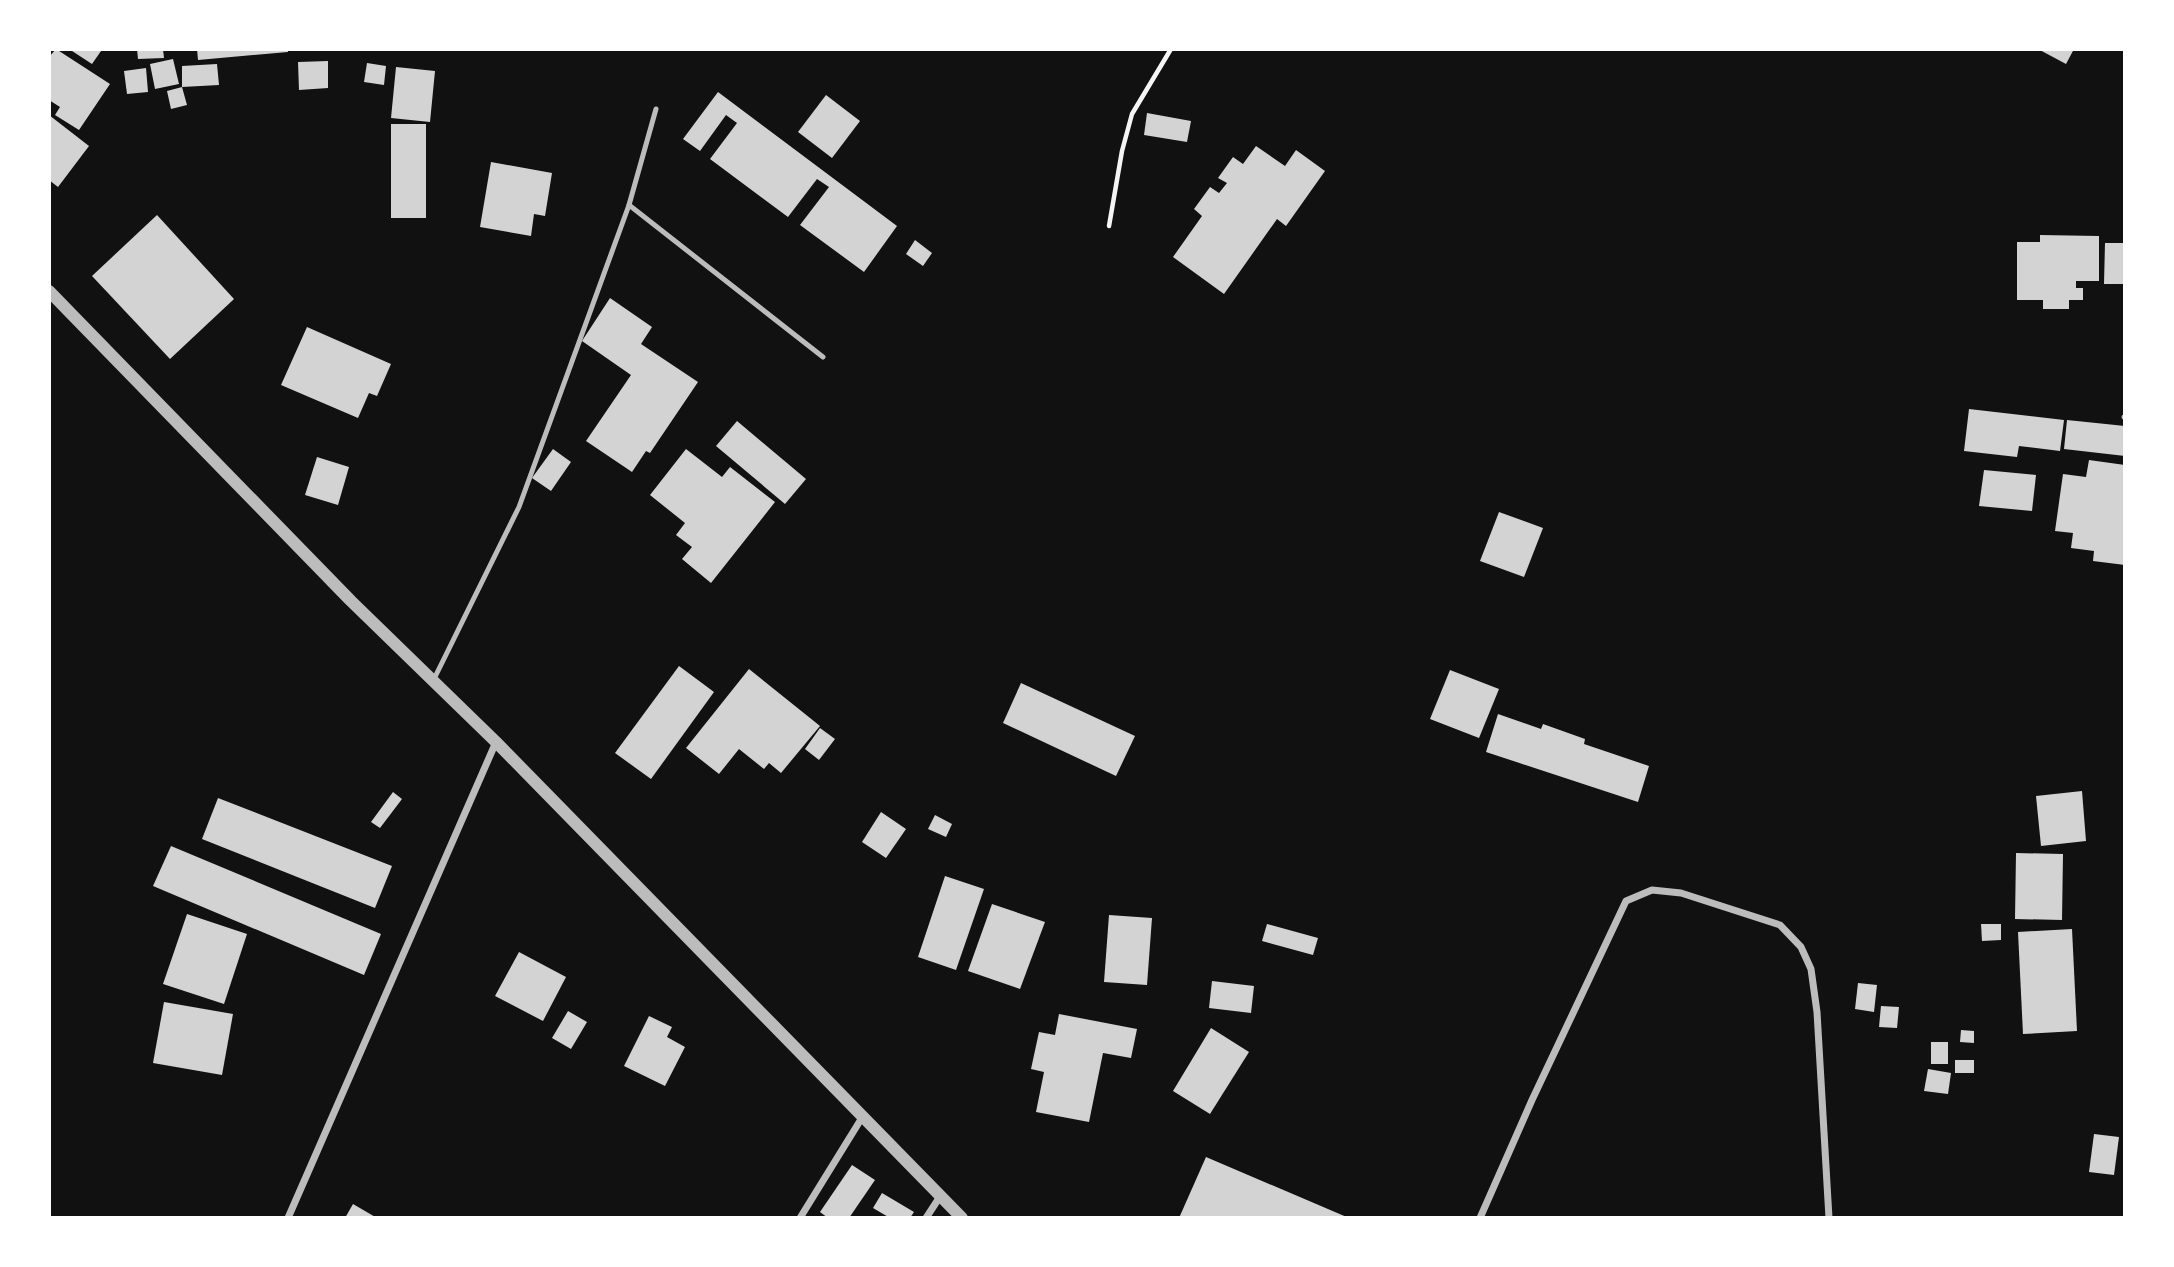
<svg xmlns="http://www.w3.org/2000/svg" width="2174" height="1267" font-family="Poppins,sans-serif">
<style>
.building{fill:#d3d3d3}
.lines{fill:none;stroke-linecap:round;stroke-linejoin:round}
.path{stroke:#f5f5f5;stroke-width:4.5}
.service{stroke:#bcbcbc;stroke-width:5}
.minor{stroke:#bcbcbc;stroke-width:7}
.tertiary{stroke:#bcbcbc;stroke-width:12}
</style>
<rect width="100%" height="100%" fill="#111"/>
<g class="building">
<polygon points="56,49 110,84 79,130 55,115 60,107 49,100 49,57"/>
<polygon points="69,49 98,49 101,51 92,64"/>
<polygon points="137,49 163,49 164,58 138,59"/>
<polygon points="197,49 288,49 288,52 198,60"/>
<polygon points="2038,49 2074,49 2066,64"/>
<polygon points="173,59 179,84 155,89 150,64"/>
<polygon points="328,61 328,88 299,90 298,62"/>
<polygon points="367,63 386,66 384,85 364,82"/>
<polygon points="217,64 219,85 182,87 187,105 171,109 167,91 182,87 182,66"/>
<polygon points="396,67 435,71 430,122 391,118"/>
<polygon points="146,68 148,92 127,94 124,71"/>
<polygon points="718,92 897,226 864,272 800,225 829,187 817,179 788,217 710,159 737,123 726,115 700,151 683,139"/>
<polygon points="826,95 860,121 832,158 798,132"/>
<polygon points="1147,113 1191,121 1187,142 1144,135"/>
<polygon points="49,115 89,146 58,187 49,180"/>
<rect x="391" y="124" width="35" height="94"/>
<polygon points="1256,146 1285,166 1296,150 1325,171 1286,226 1277,219 1224,294 1173,257 1202,216 1194,209 1210,187 1219,193 1227,183 1218,178 1233,157 1243,164"/>
<polygon points="491,162 552,173 545,216 534,214 531,236 480,227"/>
<polygon points="157,215 234,299 170,359 92,276"/>
<polygon points="2040,235 2099,236 2099,281 2076,281 2076,288 2083,288 2083,300 2069,300 2069,309 2043,309 2043,300 2017,300 2017,242 2040,242"/>
<polygon points="915,240 932,253 923,266 906,254"/>
<polygon points="2105,243 2125,243 2125,284 2104,284"/>
<polygon points="610,298 652,327 641,344 698,382 650,453 646,451 632,472 586,441 631,375 582,341"/>
<polygon points="307,327 391,364 377,396 369,393 358,418 281,385"/>
<polygon points="1969,409 2064,420 2060,451 2019,446 2017,457 1964,451"/>
<polygon points="2067,420 2125,426 2125,456 2064,449"/>
<polygon points="737,421 806,479 785,504 716,446"/>
<polygon points="553,449 571,462 551,491 532,478"/>
<polygon points="686,449 722,477 730,467 775,502 711,583 682,559 692,547 676,535 685,523 650,495"/>
<polygon points="317,457 349,467 338,505 305,495"/>
<polygon points="2089,460 2125,465 2125,565 2093,561 2094,551 2071,548 2073,533 2055,531 2063,474 2086,477"/>
<polygon points="1984,470 2036,475 2032,511 1979,506"/>
<polygon points="1499,512 1543,528 1524,577 1480,561"/>
<polygon points="679,666 714,692 651,779 615,753"/>
<polygon points="749,669 820,726 781,773 769,763 764,769 739,749 719,774 686,748"/>
<polygon points="1450,670 1499,689 1479,738 1430,719"/>
<polygon points="1021,683 1135,736 1116,776 1003,723"/>
<polygon points="1498,714 1541,729 1543,724 1585,739 1584,744 1649,766 1638,802 1486,752"/>
<polygon points="820,728 835,739 819,760 805,749"/>
<polygon points="2082,791 2086,841 2041,846 2036,796"/>
<polygon points="393,792 402,799 380,828 371,822"/>
<polygon points="218,798 392,866 375,908 202,839"/>
<polygon points="881,812 906,829 886,858 862,842"/>
<polygon points="935,815 952,824 946,837 928,829"/>
<polygon points="171,846 381,934 364,975 153,886"/>
<polygon points="2016,853 2063,854 2062,920 2015,919"/>
<polygon points="945,876 984,889 956,970 918,957"/>
<polygon points="992,904 1045,922 1020,989 968,971"/>
<polygon points="187,914 247,934 224,1004 163,984"/>
<polygon points="1109,915 1152,918 1147,985 1104,982"/>
<polygon points="1267,924 1318,938 1313,955 1262,941"/>
<polygon points="1981,924 2001,924 2001,940 1982,941"/>
<polygon points="2072,929 2077,1031 2023,1034 2018,932"/>
<polygon points="519,952 566,977 543,1021 495,996"/>
<polygon points="1212,981 1254,986 1251,1013 1209,1008"/>
<polygon points="1858,983 1877,985 1874,1012 1855,1009"/>
<polygon points="164,1002 233,1014 222,1075 153,1063"/>
<polygon points="1881,1006 1899,1007 1897,1028 1879,1027"/>
<polygon points="568,1011 587,1022 571,1049 552,1038"/>
<polygon points="1059,1014 1137,1029 1131,1058 1103,1053 1089,1122 1036,1112 1044,1072 1031,1069 1039,1032 1055,1035"/>
<polygon points="649,1016 672,1027 667,1037 685,1047 665,1086 624,1066"/>
<polygon points="1211,1028 1249,1052 1210,1114 1173,1091"/>
<polygon points="1961,1030 1974,1031 1974,1043 1960,1042"/>
<rect x="1931" y="1042" width="17" height="22"/>
<rect x="1955" y="1060" width="19" height="13"/>
<polygon points="1928,1069 1951,1073 1948,1094 1924,1091"/>
<polygon points="2094,1134 2119,1137 2114,1175 2089,1172"/>
<polygon points="1206,1157 1349,1218 1179,1218"/>
<polygon points="852,1165 875,1180 849,1218 828,1218 820,1212"/>
<polygon points="882,1193 914,1212 910,1218 890,1218 873,1208"/>
<polygon points="353,1204 377,1218 345,1218"/>
</g>
<g class="lines">
<polyline class="path" points="1109,226 1122,151 1132,114 1171,49"/>
<g class="service">
<polyline points="629,205 823,357"/>
<polyline points="2124,417 2125,417"/>
<polyline points="434,679 519,507 629,205 656,109"/>
</g>
<g class="minor">
<polyline points="288,1218 496,742"/>
<polyline points="800,1218 863,1116"/>
<polyline points="926,1218 941,1195"/>
<polyline points="1480,1218 1532,1100 1626,901 1652,890 1681,893 1780,925 1801,947 1811,969 1817,1012 1829,1218"/>
</g>
<polyline class="tertiary" points="49,291 351,601 496,742 962,1218"/>
</g>
<rect width="2174" height="1267" fill="none" stroke="#ffffff" stroke-width="102"/>
</svg>
